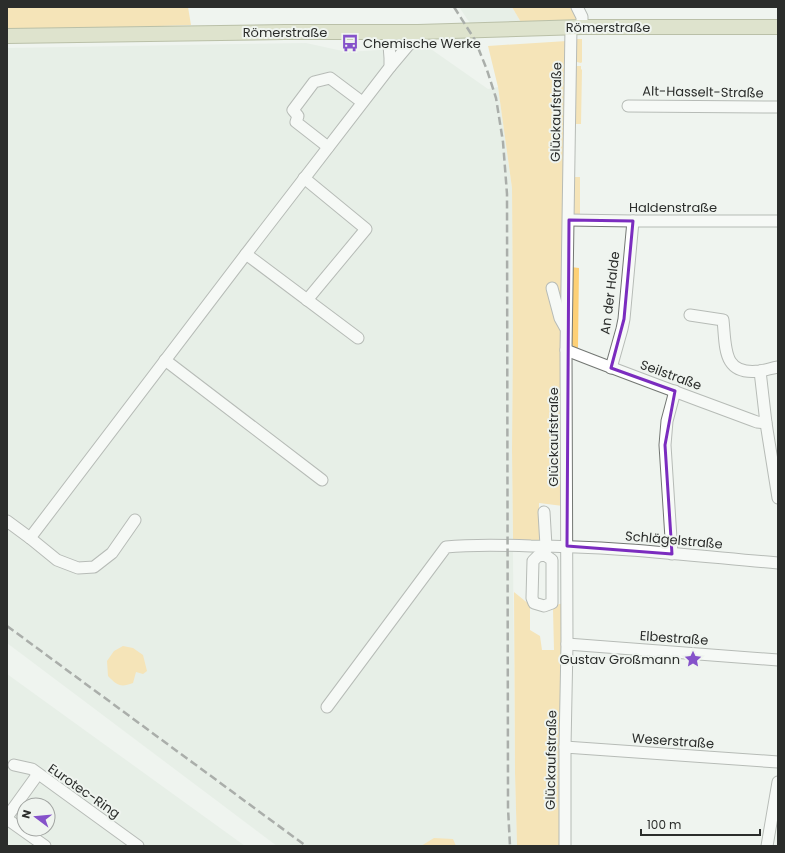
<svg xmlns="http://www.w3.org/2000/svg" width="785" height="853" font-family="Poppins,sans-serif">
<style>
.built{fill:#dee8de;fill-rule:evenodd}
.green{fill:#fdd076}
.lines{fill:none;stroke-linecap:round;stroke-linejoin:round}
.minor-casing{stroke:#737773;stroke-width:13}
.major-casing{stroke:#7a8152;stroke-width:16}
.minor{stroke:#fff;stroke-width:11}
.major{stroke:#c9cea4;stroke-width:14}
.rail{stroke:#575a57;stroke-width:2.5;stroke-dasharray:8 4;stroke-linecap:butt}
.marked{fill:none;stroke:#7b2cbf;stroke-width:3;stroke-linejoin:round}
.labels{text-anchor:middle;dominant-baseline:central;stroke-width:4;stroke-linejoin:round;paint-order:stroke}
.street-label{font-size:13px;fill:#2b2d2b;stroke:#eff4ef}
.poi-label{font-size:13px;fill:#2b2d2b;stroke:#eff4ef;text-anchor:start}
</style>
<rect width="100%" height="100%" fill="#eff4ef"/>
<g class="built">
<polygon points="459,7 512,7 522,24 472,26"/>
<polygon points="306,43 347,52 428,47 488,89 498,87 512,188 513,333 512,450 515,773 517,846 277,846 7,643 7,48"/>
<path d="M7 674 245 846H7ZM24 805H48V829H24Z"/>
</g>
<g class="green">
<polygon points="7,7 188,7 191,25 7,31"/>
<polygon points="512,7 572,7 577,18 575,21 522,24"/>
<polygon points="577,39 582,39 582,62 581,63 573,61 575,41"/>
<polygon points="567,41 563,506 539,503 539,541 513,540 512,450 513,333 512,188 498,87 488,46"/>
<polygon points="577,66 581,66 581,69 582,70 581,124 573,124 573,69"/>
<polygon points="572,177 580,177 580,215 574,215 572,212"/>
<polygon points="571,267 579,268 578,347 578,349 576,349 571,343"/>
<polygon points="514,592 530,605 530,630 540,636 542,650 554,650 553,609 559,604 562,604 559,846 517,846 515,773"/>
<path d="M123 646 133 648 143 655 147 671 143 674 136 672 133 683C120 688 117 685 108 676L107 661 114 651Z"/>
<polygon points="434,838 453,839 456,846 421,846"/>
</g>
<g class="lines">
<g class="minor-casing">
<g id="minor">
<polyline points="577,7 582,17 582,27"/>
<polyline points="390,67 411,42 418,32"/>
<polyline points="628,106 778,107"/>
<polyline points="328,147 296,122 298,116 293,110 314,82 330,78 362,102"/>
<polyline points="304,178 366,229 307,300"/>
<polyline points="569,220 633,221 778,221"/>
<polyline points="246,254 358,338"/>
<polyline points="552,288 560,318 565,327"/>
<path d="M690 315 723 320C726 347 722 376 760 371 766 370 772 368 778 367"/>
<path d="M566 350C629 375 693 398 757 422L766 423"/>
<polyline points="165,360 322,480"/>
<polyline points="611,368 622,329 624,319 633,221"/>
<polyline points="760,371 766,423 778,498"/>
<polyline points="544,512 546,546 545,555 552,560 552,603 544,606 534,603 532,598 533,561 538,556 545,555"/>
<polyline points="7,521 30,538 57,560 78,568 94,567 112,553 135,520"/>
<polyline points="30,538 246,254 390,67 390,58 388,32"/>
<polyline points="672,554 665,445 667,421 675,391"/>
<polyline points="567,644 778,660"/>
<path d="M327 707 446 547C474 544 503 545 531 546 614 546 696 556 778 563"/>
<polyline points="565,747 778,762"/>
<polyline points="14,765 32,769 138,846"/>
<polyline points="7,817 38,774"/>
<polyline points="7,819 45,846"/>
<polyline points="565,846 565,747 567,644 566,350 571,27"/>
<polyline points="767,846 778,782"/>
</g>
</g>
<g class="major-casing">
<polyline id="major" points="7,36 285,32 418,32 582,27 778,27"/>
</g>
<use href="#minor" class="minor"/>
<use href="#major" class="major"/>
<g class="rail">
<polyline points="454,7 475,40 487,70 496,98 503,142 507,194 508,808 510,846"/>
<polyline points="7,626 306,846"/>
</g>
</g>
<path d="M0 0H785V853H0ZM569 220 633 221 624 319 611 368 675 391 665 445 672 554 567 546Z" fill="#eff4ef" fill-opacity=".55" fill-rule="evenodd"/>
<path class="marked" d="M569 220 633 221 624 319 611 368 675 391 665 445 672 554 567 546Z"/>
<defs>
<g id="bus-bare" transform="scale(1.38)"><path d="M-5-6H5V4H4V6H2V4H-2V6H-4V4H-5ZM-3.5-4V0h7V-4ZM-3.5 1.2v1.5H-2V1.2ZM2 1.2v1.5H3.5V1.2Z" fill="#8552ca" stroke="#eff4ef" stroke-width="2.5" paint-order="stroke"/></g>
<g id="sight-bare" transform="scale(1.38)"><path d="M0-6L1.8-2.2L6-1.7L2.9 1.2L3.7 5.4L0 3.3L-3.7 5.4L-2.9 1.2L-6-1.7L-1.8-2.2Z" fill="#8552ca" stroke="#eff4ef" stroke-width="2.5" paint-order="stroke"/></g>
</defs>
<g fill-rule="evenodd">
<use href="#bus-bare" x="350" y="43"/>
<use href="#sight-bare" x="693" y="659"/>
</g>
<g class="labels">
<g class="street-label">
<text x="608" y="27">Römerstraße</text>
<text x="285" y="32">Römerstraße</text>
<text transform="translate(703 92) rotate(1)">Alt-Hasselt-Straße</text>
<text transform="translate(556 112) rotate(-89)">Glückaufstraße</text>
<text x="673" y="207">Haldenstraße</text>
<text transform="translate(610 293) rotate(-83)">An der Halde</text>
<text transform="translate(671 375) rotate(20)">Seilstraße</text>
<text transform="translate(553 437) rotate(-90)">Glückaufstraße</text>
<text transform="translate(674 540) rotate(5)">Schlägelstraße</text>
<text transform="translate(674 638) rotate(4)">Elbestraße</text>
<text transform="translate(673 741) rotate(4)">Weserstraße</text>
<text transform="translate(551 760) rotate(-89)">Glückaufstraße</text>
<text transform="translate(84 791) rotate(35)">Eurotec-Ring</text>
</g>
<g class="poi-label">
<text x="363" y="43">Chemische Werke</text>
<text x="680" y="659" text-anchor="end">Gustav Großmann</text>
</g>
</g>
<rect width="785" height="853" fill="none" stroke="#2b2d2b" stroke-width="16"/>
<g transform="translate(36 817) rotate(286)"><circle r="19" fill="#eff4ef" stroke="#a1a4a1"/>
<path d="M0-3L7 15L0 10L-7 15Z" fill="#8552ca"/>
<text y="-6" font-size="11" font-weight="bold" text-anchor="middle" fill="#2b2d2b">N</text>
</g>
<path d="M641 829v6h119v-6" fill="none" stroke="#2b2d2b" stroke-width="2"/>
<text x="647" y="829" font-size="12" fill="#2b2d2b" stroke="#eff4ef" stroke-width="3" paint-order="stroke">100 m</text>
</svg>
